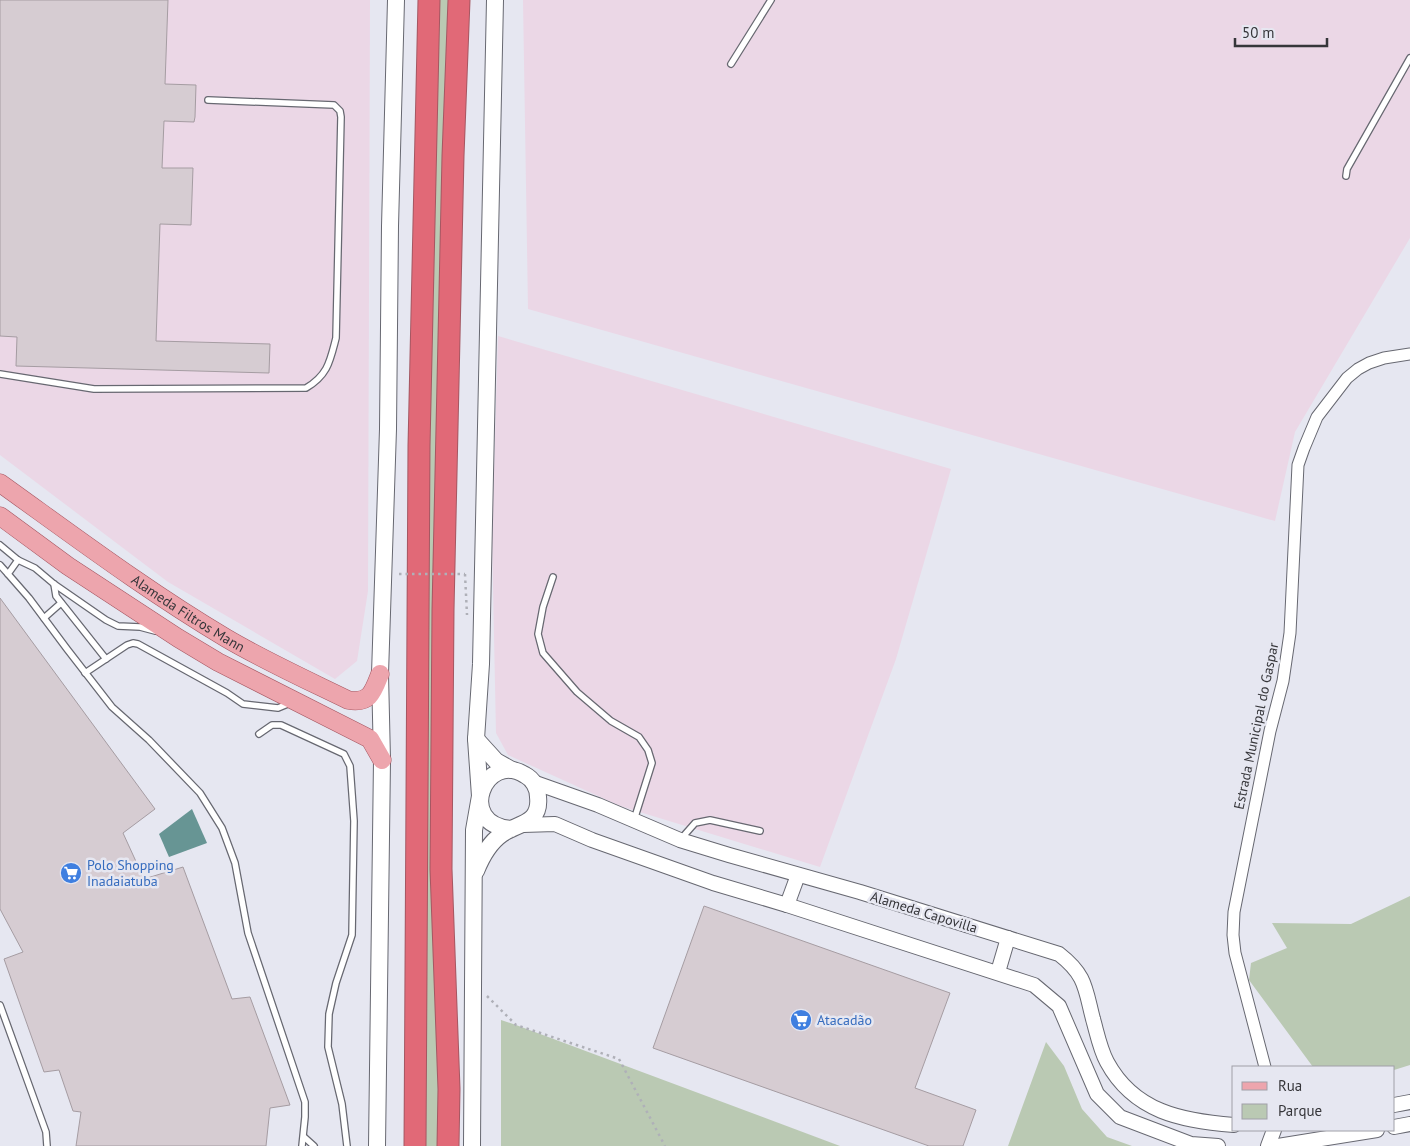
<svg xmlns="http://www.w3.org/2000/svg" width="1410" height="1146" font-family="'PT Sans',sans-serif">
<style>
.industrial{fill:#ebd7e6}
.green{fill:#bac9b3}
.water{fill:#679594}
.building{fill:#d6ccd2;stroke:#a59ca2}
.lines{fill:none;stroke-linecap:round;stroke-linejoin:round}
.service-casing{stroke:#676871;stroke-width:8}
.minor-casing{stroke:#676871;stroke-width:13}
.tertiary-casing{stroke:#676871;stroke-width:16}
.secondary-casing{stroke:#676871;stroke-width:18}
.primary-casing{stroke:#a55762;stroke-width:19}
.motorway-casing{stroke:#a55762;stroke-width:23}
.path{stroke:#afb0b8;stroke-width:2.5;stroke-dasharray:2.5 4;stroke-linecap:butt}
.service{stroke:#fff;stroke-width:5.5}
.minor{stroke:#fff;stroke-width:11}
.tertiary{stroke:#fff;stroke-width:14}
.secondary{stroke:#fff;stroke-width:16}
.primary{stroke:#eda5ad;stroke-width:18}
.motorway{stroke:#e16977;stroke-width:21}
.path-bridge{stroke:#afb0b8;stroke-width:2.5;stroke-dasharray:2.5 4;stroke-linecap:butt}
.labels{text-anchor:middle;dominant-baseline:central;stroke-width:5;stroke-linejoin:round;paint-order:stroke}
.street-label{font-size:14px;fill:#36363a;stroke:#e6e7f1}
.shop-label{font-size:14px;fill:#366cbe;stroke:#e6e7f1;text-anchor:start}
</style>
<rect width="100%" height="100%" fill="#e6e7f1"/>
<g class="industrial">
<polygon points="0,0 370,0 368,591 357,661 335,679 168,582 0,455"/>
<polygon points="523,0 1410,0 1410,238 1295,432 1275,521 528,309"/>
<polygon points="498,336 951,469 896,659 820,867 620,806 508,755 496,733 492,538"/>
</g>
<g class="green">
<polygon points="436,0 451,0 440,1146 423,1146 423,541"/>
<polygon points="1410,896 1410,1065 1394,1070 1394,1067 1313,1067 1249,980 1251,963 1287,948 1272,923 1351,924"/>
<polygon points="501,1020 516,1025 840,1146 501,1146"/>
<polygon points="1046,1042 1064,1066 1082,1109 1107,1137 1132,1146 1008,1146"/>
</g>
<polygon class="water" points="192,809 207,843 169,857 159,834"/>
<g class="building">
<polygon points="0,0 168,0 165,84 196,85 195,117 194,122 164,121 162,168 193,168 191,225 160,224 156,341 270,344 269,373 16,366 17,337 0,336"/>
<polygon points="0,598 155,809 123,833 144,879 183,867 232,999 250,997 290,1105 270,1108 266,1146 76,1146 81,1112 73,1111 59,1070 44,1072 4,959 23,952 0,909"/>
<polygon points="704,906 950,993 915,1088 976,1110 963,1146 929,1146 653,1048"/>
</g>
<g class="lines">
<g class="service-casing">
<g id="service">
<polyline points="731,64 771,0"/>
<polyline points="1346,176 1347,169 1410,58"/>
<path d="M0 374 94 389 306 388C328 375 330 361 336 338L341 117 340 111 334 105 208 100"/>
<polyline points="0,545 18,560 35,568 54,584 106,620 118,626 140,627 155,631"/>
<polyline points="18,560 8,574 29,598 67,649 112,707 149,740 200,793 222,828 235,863 248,933 305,1102 305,1117 302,1146"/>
<polyline points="0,565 8,574"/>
<polyline points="553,577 543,607 538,634 543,653 577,692 611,721 639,737 648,750 652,763 634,820"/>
<polyline points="54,584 56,596 106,659"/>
<polyline points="44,618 61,603"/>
<polyline points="85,673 127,645 133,643 138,644 227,693 243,704 278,708 290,703"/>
<polyline points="259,734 272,725 281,725 344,754 350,766 354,821 352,935 336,983 329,1014 328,1047 342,1104 347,1146"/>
<polyline points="680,840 695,823 710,820 760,831"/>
<polyline points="0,1005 46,1132 47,1146"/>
<polyline points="304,1137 314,1146"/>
</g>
</g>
<g class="minor-casing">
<polyline id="minor" points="1265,1067 1235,953 1233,935 1234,912 1270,731 1283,681 1290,633 1298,465 1304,448 1317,417 1347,378 1358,369 1369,363 1384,358 1410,354"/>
</g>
<g class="tertiary-casing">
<g id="tertiary">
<path d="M533 782 598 805 680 840 729 855 860 892 1059 954C1086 975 1085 988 1093 1019 1097 1033 1100 1049 1107 1062 1134 1112 1182 1121 1234 1125"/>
<polyline points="523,825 555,824 592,840 713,883 787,905 1034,985 1059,1006 1097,1094 1120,1117 1191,1144 1218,1146"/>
<polyline points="787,905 798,875"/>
<polyline points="998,972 1008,938"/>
<polyline points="1394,1105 1410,1102"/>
<polyline points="1394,1127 1410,1124"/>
<polyline points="1268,1146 1274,1130"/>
<polyline points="1278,1146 1377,1130"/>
</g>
</g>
<g class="secondary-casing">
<g id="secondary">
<polyline points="476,739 496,761 512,770"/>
<path d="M476 871C482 856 489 843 502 834 518 823 541 824 538 797 538 788 533 779 525 775 485 750 455 824 511 829"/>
<polyline points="377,1146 382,760 380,674 388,429 390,226 396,0"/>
<polyline points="472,1146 474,830 480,796 476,739 481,664 495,0"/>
</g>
</g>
<g class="primary-casing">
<g id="primary">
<path id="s1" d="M0 483C74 536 147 591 226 638 265 661 307 680 348 700 370 704 373 692 380 674"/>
<polyline points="0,516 68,566 178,638 218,662 370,739 382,760"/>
</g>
</g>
<g class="motorway-casing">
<g id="motorway">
<polyline points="415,1146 419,446 429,0"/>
<polyline points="448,1146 449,1089 441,869 443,610 453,156 459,0"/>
</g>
</g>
<g class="path">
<polyline points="465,574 467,615"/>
<polyline points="487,996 516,1025 619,1059 665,1146"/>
</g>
<use href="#service" class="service"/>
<use href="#minor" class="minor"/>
<use href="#tertiary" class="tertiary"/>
<use href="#secondary" class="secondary"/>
<use href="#primary" class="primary"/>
<use href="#motorway" class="motorway"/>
<polyline class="path-bridge" points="399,574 465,574"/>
</g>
<defs>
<g id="supermarket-disc" transform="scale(1.125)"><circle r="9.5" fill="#3f7fe0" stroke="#e6e7f1"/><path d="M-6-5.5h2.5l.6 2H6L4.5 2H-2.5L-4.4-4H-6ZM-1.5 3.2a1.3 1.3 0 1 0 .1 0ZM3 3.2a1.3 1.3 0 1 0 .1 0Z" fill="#fff"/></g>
</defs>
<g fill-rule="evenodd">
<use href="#supermarket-disc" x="71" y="873"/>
<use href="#supermarket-disc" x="801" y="1020"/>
</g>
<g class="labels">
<g class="street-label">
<text stroke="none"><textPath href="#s1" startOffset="229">Alameda Filtros Mann</textPath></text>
<text transform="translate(1256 726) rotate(-78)">Estrada Municipal do Gaspar</text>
<text transform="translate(924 912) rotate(17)">Alameda Capovilla</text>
</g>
<g class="shop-label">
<text x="87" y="865">Polo Shopping<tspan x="87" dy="16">Inadaiatuba</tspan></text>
<text x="817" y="1020">Atacadão</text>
</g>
</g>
<rect x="1232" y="1066" width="162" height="65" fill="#e6e7f1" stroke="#a0a0a8"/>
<rect x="1242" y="1082" width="25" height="8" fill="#eda5ad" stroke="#a0a0a8"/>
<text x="1278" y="1091" font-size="15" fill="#36363a">Rua</text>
<rect x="1242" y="1104" width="25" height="15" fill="#bac9b3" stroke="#a0a0a8"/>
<text x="1278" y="1116" font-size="15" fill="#36363a">Parque</text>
<path d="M1235 38v8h92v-8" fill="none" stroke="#36363a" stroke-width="2.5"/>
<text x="1242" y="38" font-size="15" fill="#36363a" stroke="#e6e7f1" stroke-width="4" paint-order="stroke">50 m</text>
</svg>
